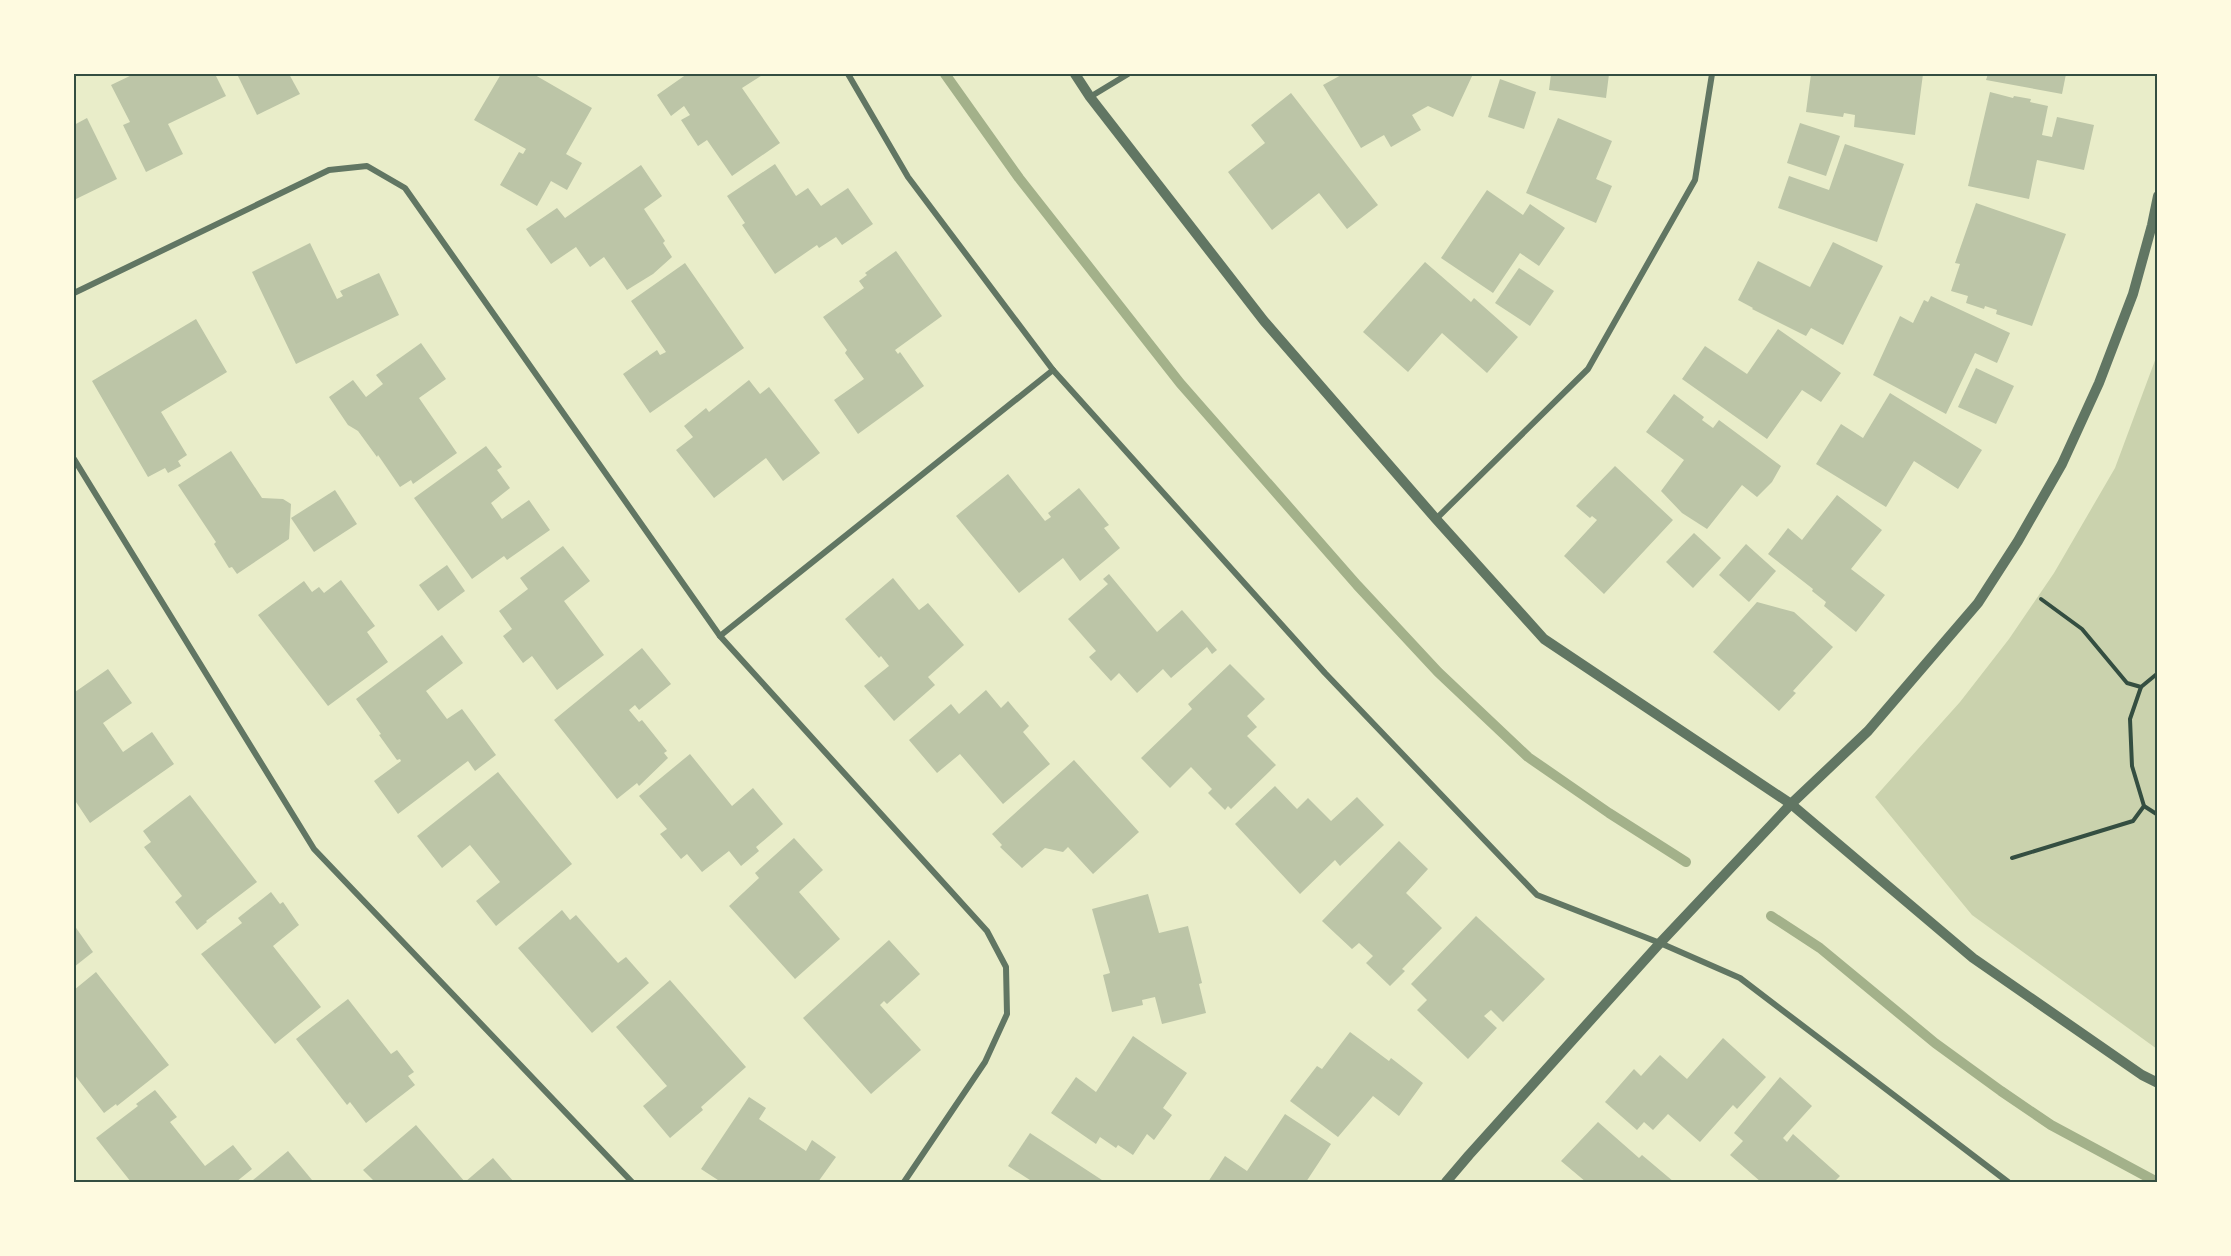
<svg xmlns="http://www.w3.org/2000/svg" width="2231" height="1256" font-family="'IBM Plex Sans',sans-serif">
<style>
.green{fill:#cad2ad}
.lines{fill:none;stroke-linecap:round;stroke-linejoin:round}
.stream{stroke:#a3b18a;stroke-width:10}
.building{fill:#bcc5a7}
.path{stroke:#344e41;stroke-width:4}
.minor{stroke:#617663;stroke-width:6}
.tertiary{stroke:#617663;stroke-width:10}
.neatline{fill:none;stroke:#344e41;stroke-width:2}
</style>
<rect width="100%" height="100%" fill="#e9edc9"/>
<polygon class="green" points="2157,355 2157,1049 1972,915 1875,797 1960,702 2009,639 2054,573 2115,468"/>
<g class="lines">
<g class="stream">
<polyline points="945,74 1019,178 1180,383 1357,585 1438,672 1528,757 1609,813 1686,862"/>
<polyline points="1771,916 1820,948 1935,1043 2001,1091 2051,1125 2157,1182"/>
</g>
</g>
<g class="building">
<polygon points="134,74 215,74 226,96 168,124 183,154 146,172 123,125 130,122 111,85"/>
<polygon points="237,74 289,74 300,94 257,115"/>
<polygon points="501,74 536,74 535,75 592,108 566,154 582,163 567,190 551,181 537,206 500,185 519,152 523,154 526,149 474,120"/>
<polygon points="687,74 764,74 742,88 780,143 732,176 707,140 698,146 681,120 690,115 684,106 671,116 657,95"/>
<polygon points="1343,74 1473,74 1453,117 1428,106 1412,115 1421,130 1391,147 1384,135 1361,148 1323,85"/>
<polygon points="1551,74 1609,74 1606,98 1549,90"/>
<polygon points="1811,74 1923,74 1915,135 1854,127 1855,115 1844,113 1843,117 1806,112"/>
<polygon points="1988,74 2066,74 2062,94 1986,80"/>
<polygon points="1500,79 1536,92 1524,129 1488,117"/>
<polygon points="1990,92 2013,98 2014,96 2031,99 2030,102 2048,106 2042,135 2052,137 2057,117 2094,125 2084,170 2037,160 2029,199 1968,186"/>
<polygon points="1291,93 1378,205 1347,229 1319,193 1272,230 1228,172 1265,143 1251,125"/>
<polygon points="87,118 117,179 74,200 74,125"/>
<polygon points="1558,118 1612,141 1596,179 1612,186 1596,223 1526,193"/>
<polygon points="1800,123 1840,136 1826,176 1787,163"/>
<polygon points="1845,144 1904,164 1877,242 1778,208 1789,176 1829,190"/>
<polygon points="775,164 796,196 808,188 821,206 848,188 873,224 842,245 836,237 819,248 817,245 775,274 742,225 745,223 727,196"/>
<polygon points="641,165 662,196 644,209 665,241 663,243 672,257 653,274 627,290 604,257 590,267 576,247 551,264 526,229 557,208 565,218"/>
<polygon points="1487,190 1523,215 1530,204 1565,228 1539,266 1520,253 1493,293 1441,258"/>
<polygon points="1976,203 2066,234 2032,326 1996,314 1997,310 1985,306 1984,309 1966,303 1968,296 1951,291 1960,264 1955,263"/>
<polygon points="1833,242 1883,266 1843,345 1811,328 1806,336 1752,309 1753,308 1738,300 1758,261 1810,287"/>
<polygon points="310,243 337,299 343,296 340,291 379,273 399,315 296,364 252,272"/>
<polygon points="896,251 942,316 895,350 898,354 900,352 924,386 858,434 834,400 864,379 845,353 847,350 823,317 864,288 859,281 867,275 865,273"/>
<polygon points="1425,262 1471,302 1474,298 1518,337 1487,373 1442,333 1408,372 1363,332"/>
<polygon points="685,263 744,348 650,413 623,374 657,350 660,355 666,352 631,301"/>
<polygon points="1519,268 1554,291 1530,326 1495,303"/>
<polygon points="1931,296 2010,333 1997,363 1975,353 1946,414 1873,375 1900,316 1913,323 1924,300 1928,302"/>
<polygon points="196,319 227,372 161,412 187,455 178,461 181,466 168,473 165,468 148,477 92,381"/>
<polygon points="1778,329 1841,373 1821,402 1802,390 1767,439 1682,379 1705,346 1747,374"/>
<polygon points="421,343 446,379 419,398 457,453 413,484 411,480 400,487 378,455 377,457 358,431 348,425 329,397 353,380 366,397 383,384 376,375"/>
<polygon points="1976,368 2014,386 1996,424 1958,407"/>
<polygon points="749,380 760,394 769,387 820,453 783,481 766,458 714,498 676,450 693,437 684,426 706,408 709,412"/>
<polygon points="1890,393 1982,450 1958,489 1914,461 1886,507 1816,464 1841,424 1863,438"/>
<polygon points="1674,394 1704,417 1702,420 1713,428 1719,420 1781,466 1772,482 1757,497 1742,485 1707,529 1682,513 1661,491 1684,460 1646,432"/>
<polygon points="486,446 502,467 497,470 510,488 491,503 502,519 529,500 550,530 507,560 504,556 472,579 414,498"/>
<polygon points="231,451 262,498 283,499 291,504 289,539 237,574 232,567 229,568 214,544 216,542 178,485"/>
<polygon points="1615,466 1673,520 1604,594 1564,556 1597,520 1592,516 1590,518 1576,506"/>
<polygon points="1008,474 1045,521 1051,517 1048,513 1079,488 1109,525 1104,528 1120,548 1080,581 1063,558 1019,593 956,516"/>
<polygon points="335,490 357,524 314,552 291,518"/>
<polygon points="1837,495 1882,530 1851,569 1885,595 1856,632 1824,606 1826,602 1812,591 1813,589 1768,554 1788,528 1802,540"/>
<polygon points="1694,533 1721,558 1693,588 1666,562"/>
<polygon points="1746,544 1776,571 1749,602 1719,575"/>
<polygon points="563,546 590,581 564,601 604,655 557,690 532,656 523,663 503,636 512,629 499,611 528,589 520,578"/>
<polygon points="447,565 465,591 438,611 419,585"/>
<polygon points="1109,574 1157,632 1182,610 1217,650 1212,654 1207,647 1171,678 1163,669 1137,693 1119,673 1111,681 1089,657 1096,651 1068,619 1108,584 1103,579"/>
<polygon points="893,578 919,610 928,603 964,645 928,677 935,685 894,721 864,686 889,666 881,656 879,658 845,619"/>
<polygon points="341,580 375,626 367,632 388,662 328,706 258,615 304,581 312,592 319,587 324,593"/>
<polygon points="1757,602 1794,612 1833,647 1793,691 1796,693 1779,711 1713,652"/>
<polygon points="442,635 463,663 426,691 447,719 462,709 496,755 475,771 468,761 398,814 374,781 401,761 400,759 397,760 379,735 381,734 356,699"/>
<polygon points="642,648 671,684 639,710 635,705 629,710 639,722 642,720 667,751 664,753 668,758 639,786 637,783 617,799 554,720"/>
<polygon points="1230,664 1265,699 1247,716 1257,727 1247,736 1276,765 1231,809 1228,806 1225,810 1208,793 1212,789 1191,767 1170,788 1141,758 1192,709 1188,704"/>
<polygon points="108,669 132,703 103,723 123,752 152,732 174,764 90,823 74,799 74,690 75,692"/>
<polygon points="986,690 1001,708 1008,701 1029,726 1023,732 1050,764 1003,804 960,754 937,773 909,740 951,704 959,714"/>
<polygon points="690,754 732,806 753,788 783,824 756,847 759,851 741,866 729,851 702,872 687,854 681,859 660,834 667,829 639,796"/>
<polygon points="1074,760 1139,832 1093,874 1068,847 1063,852 1045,848 1022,868 1000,847 1002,845 992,834"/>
<polygon points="498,772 572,864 496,926 476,901 500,882 470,845 442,868 417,836"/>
<polygon points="1275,786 1297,809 1308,798 1331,821 1357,797 1384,825 1340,866 1335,860 1300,894 1235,824"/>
<polygon points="190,795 257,882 206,921 207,922 197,930 175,902 182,896 144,847 151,842 143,831"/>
<polygon points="794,838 823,870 799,892 840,939 795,979 729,906 759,878 755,873"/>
<polygon points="1399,841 1428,869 1406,893 1442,928 1402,969 1405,971 1390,986 1366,963 1373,956 1359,943 1352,949 1322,921"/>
<polygon points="271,892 280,904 283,902 299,925 273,946 321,1007 275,1044 201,954 242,923 238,918"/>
<polygon points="1148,894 1159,933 1188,926 1202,983 1199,984 1206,1013 1162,1024 1155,997 1142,1000 1143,1005 1112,1012 1103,975 1110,973 1092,909"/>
<polygon points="562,910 570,920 576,915 618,963 626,957 649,983 592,1033 518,948"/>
<polygon points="1476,916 1545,979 1503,1022 1491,1010 1484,1016 1497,1028 1468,1059 1417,1010 1427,1000 1411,984"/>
<polygon points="74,925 93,952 74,967"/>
<polygon points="889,940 920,974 887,1004 884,1001 880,1005 921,1050 871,1094 803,1018"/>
<polygon points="96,972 169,1065 117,1106 116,1104 104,1113 74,1074 74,990"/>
<polygon points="670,980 746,1067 701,1107 703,1110 670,1138 643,1106 667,1086 616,1027"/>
<polygon points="348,999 391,1054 397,1050 414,1072 408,1076 415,1085 366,1123 350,1102 347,1105 296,1039"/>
<polygon points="1350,1032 1389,1061 1391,1058 1423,1083 1399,1116 1373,1096 1338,1137 1290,1101 1317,1066 1322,1069"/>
<polygon points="1133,1036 1187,1073 1163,1108 1172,1115 1154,1140 1147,1134 1133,1155 1118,1145 1116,1148 1100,1137 1096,1144 1051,1113 1076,1077 1096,1092"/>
<polygon points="1723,1038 1766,1077 1737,1109 1733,1105 1700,1142 1668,1114 1653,1130 1644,1122 1637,1130 1605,1102 1634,1069 1641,1076 1660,1055 1687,1079"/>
<polygon points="1780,1077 1812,1106 1783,1138 1787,1142 1793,1134 1840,1176 1834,1182 1761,1182 1730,1155 1743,1141 1734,1133"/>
<polygon points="155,1090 177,1117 170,1122 205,1166 233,1145 252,1169 236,1182 131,1182 96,1138 138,1106 136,1104"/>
<polygon points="749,1097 766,1108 759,1119 806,1151 812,1140 836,1157 818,1182 721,1182 701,1169"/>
<polygon points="1285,1114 1331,1144 1306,1182 1208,1182 1225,1156 1247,1171"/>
<polygon points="1598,1122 1639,1158 1642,1155 1674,1182 1586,1182 1561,1161"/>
<polygon points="416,1125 465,1182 493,1158 514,1182 375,1182 363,1170"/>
<polygon points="1030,1133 1105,1182 1033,1182 1008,1166"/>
<polygon points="288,1151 312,1180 308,1182 255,1182 253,1180"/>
</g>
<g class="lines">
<g class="path">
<polyline points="2041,599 2082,629 2127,683 2141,687 2158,673"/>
<polyline points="2141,687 2130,719 2132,766 2144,806 2158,815"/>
<polyline points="2012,858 2133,821 2144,806"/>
</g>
<g class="minor">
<polyline points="848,74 908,177 1053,370 1325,673 1537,895 1660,943 1740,978 2008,1182"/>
<polyline points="1090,97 1128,74"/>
<polyline points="74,293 329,170 367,166 405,188 720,636 987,931 1006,967 1007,1014 985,1062 904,1182"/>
<polyline points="74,459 314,849 632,1182"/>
<polyline points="1436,519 1588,369 1695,180 1712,74"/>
<polyline points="720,636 1053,370"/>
</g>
<g class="tertiary">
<polyline points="1075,74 1090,97 1264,321 1436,519 1544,639 1791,804 1973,958 2142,1075 2158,1083"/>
<polyline points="1446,1182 1469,1155 1660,943 1791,804 1868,731 1978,603 2018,541 2062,464 2099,383 2133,294 2152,225 2158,196"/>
</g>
</g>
<rect width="2231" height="1256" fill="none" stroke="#fefae0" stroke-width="150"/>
<rect x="75" y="75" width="2081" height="1106" class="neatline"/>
</svg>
